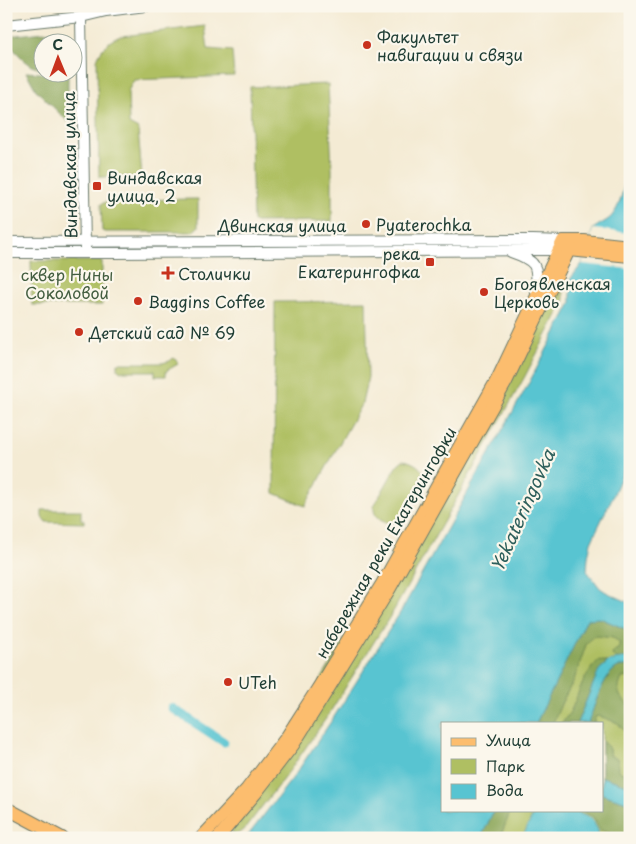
<svg xmlns="http://www.w3.org/2000/svg" width="636" height="844" font-family="'Playpen Sans',sans-serif">
<style>
.green{fill:#afbf62;stroke:#677e4b}
.forest{fill:#8ba658;stroke:#557246}
.water{fill:#58c4d1;stroke:#3c8082}
.pier{fill:#f4ebd4}
.lines{fill:none;stroke-linecap:round;stroke-linejoin:round}
.canal{stroke:#58c4d1;stroke-width:9}
.minor-casing{stroke:#6a7a6c;stroke-width:12}
.major-casing{stroke:#6a7a6c;stroke-width:14}
.minor{stroke:#fff;stroke-width:10}
.major{stroke:#fcbd6e;stroke-width:12}
.poi-dot{fill:#c8321e;stroke:#fbf7ec;stroke-width:2}
.labels{text-anchor:middle;dominant-baseline:central;stroke-width:4.5;stroke-linejoin:round;paint-order:stroke}
.poi-label{font-size:16px;fill:#1f3d34;stroke:#fbf7ec;text-anchor:start}
.street-label{font-size:16px;fill:#1f3d34;stroke:#fbf7ec}
.park-label{font-size:16px;fill:#435e40;stroke:#fbf7ec}
.water-label{font-size:18px;font-style:italic;fill:#2d5f5b;stroke:#fbf7ec}
</style>
<rect width="100%" height="100%" fill="#fbf7ec"/>
<filter id="ink" filterUnits="userSpaceOnUse"><feTurbulence type="fractalNoise" baseFrequency=".02" numOctaves="2"/><feDisplacementMap in="SourceGraphic" scale="10" xChannelSelector="R" yChannelSelector="G"/><feConvolveMatrix kernelMatrix="1 2 1 2 8 2 1 2 1" color-interpolation-filters="sRGB"/></filter>
<filter id="wash" filterUnits="userSpaceOnUse"><feTurbulence type="fractalNoise" baseFrequency=".0096" numOctaves="4" result="noise"/><feDisplacementMap in="SourceGraphic" scale="20" xChannelSelector="R" yChannelSelector="G"/><feGaussianBlur stdDeviation="1.12" result="paint"/><feColorMatrix in="noise" values="0 0 0 0 0 0 0 0 0 0 0 0 0 0 0 0 0 1.4 0 .05"/><feComposite in="paint" operator="in"/></filter>
<g filter="url(#wash)">
<rect width="100%" height="100%" fill="#f4ebd4"/>
<g class="green">
<path d="M205 26 208 49 232 51 234 76 134 80 128 91 129 124 138 129 142 177H99L97 60C100 49 111 38 122 36Z"/>
<polygon points="328,84 332,169 332,221 253,222 250,87"/>
<polygon points="198,199 198,227 192,232 105,232 102,231 101,204 111,200"/>
<polygon points="31,261 102,261 102,305 32,305"/>
<polygon points="562,275 563,276 564,302 524,378 394,610 327,717 290,770 244,830 240,833 232,834 232,829"/>
<polygon points="366,301 368,377 362,403 305,506 274,493 275,302"/>
<polygon points="173,358 177,361 178,364 166,371 166,376 155,376 155,371 121,371 118,369 118,363 162,363 170,361"/>
<path d="M403 460C411 461 420 466 424 473V476L399 522C388 527 372 519 374 506L397 465Z"/>
<polygon points="42,510 81,510 81,520 84,520 84,523 46,522 42,517"/>
<polygon points="587,619 630,631 630,838 481,838 494,810 602,810 602,723 536,723"/>
</g>
<g class="forest">
<path d="M54 31 65 42H42V69C39 68 37 68 34 67 25 62 8 46 7 36Z"/>
<polygon points="26,72 68,75 68,122 36,90"/>
<polygon points="600,618 630,631 630,657 616,659 612,655 613,652 619,648 619,642 613,638 597,636 592,637 586,645 574,680 562,702 553,723 536,723 587,619"/>
<path d="M599 660 607 662 599 670 577 723H561C572 714 575 699 581 687 585 677 591 667 599 660Z"/>
<path d="M630 665V681L628 677 622 678C616 692 618 696 630 706V735L626 733 618 723 599 716 595 717 594 723H588C594 708 603 675 618 667 621 666 626 666 630 665Z"/>
<polygon points="602,741 608,747 611,756 618,759 618,769 622,773 630,775 630,786 602,777"/>
<path d="M602 794 630 803V832C620 836 609 833 600 830L594 818 585 813 583 810H602Z"/>
<polygon points="494,810 511,810 500,838 481,838"/>
</g>
<g class="water">
<path d="M630 153V455L613 496 591 542 588 557 587 571 600 588 606 592 630 603V631L600 618 587 619 536 723H442V810H494L481 838H246L295 775 332 720 400 613 530 381 571 303V278L582 264 593 229C598 225 605 222 610 218 624 204 625 177 628 158Z"/>
<path d="M630 657V665C626 666 621 666 618 667 603 674 594 708 588 723H577L599 670 609 661Z"/>
<polygon points="602,777 630,786 630,803 602,794"/>
<polygon points="537,810 573,810 581,814 592,819 598,830 599,838 522,838 533,815"/>
</g>
<polygon class="pier" points="593,229 630,233 630,269 582,264"/>
<g class="lines">
<polyline class="canal" points="172,708 224,742"/>
</g>
</g>
<g filter="url(#ink)">
<g class="lines">
<g class="minor-casing">
<g id="minor">
<polyline points="81,17 85,248"/>
<polyline points="6,25 81,17 106,11 146,6"/>
<polyline points="6,242 533,240 563,241"/>
<path d="M511 252C540 262 537 267 536 295"/>
<polyline points="6,253 115,253 534,250 565,250"/>
</g>
</g>
<g class="major-casing">
<g id="major">
<polyline points="6,808 62,838"/>
<polyline points="201,838 247,789 286,738 320,685 382,584 498,378 563,241 584,241 630,246"/>
<polyline points="218,838 255,794 293,745 328,689 390,588 506,382 569,250 630,256"/>
</g>
</g>
<use href="#minor" class="minor"/>
<use href="#major" class="major"/>
</g>
</g>
<g class="poi-dot">
<circle cx="367" cy="45" r="5"/>
<rect x="92" y="181" width="10" height="10" rx="2.5"/>
<circle cx="366" cy="224" r="5"/>
<rect x="425" y="257" width="10" height="10" rx="2.5"/>
<path d="M165.5 265.5h5v5h5v5h-5v5h-5v-5h-5v-5h5z"/>
<circle cx="484" cy="292" r="5"/>
<circle cx="138" cy="301" r="5"/>
<circle cx="79" cy="332" r="5"/>
<circle cx="228" cy="682" r="5"/>
</g>
<g class="labels">
<g class="poi-label">
<text x="377" y="36">Факультет<tspan x="377" dy="18">навигации и связи</tspan></text>
<text x="107" y="177">Виндавская<tspan x="107" dy="18">улица, 2</tspan></text>
<text x="376" y="224">Pyaterochka</text>
<text x="420" y="253" text-anchor="end">река<tspan x="420" dy="18">Екатерингофка</tspan></text>
<text x="178" y="273">Столички</text>
<text x="494" y="283">Богоявленская<tspan x="494" dy="18">Церковь</tspan></text>
<text x="148" y="301">Baggins Coffee</text>
<text x="89" y="332">Детский сад № 69</text>
<text x="238" y="682">UTeh</text>
</g>
<g class="street-label">
<text transform="translate(69 165) rotate(-91)">Виндавская улица</text>
<text x="282" y="225">Двинская улица</text>
<text transform="translate(385 542) rotate(-60)">набережная реки Екатерингофки</text>
</g>
<g class="park-label">
<text x="67" y="274">сквер Нины<tspan x="67" dy="18">Соколовой</tspan></text>
</g>
<g class="water-label">
<text transform="translate(522 510) rotate(-66)">Yekateringovka</text>
</g>
</g>
<rect width="636" height="844" fill="none" stroke="#fbf7ec" stroke-width="25"/>
<rect x="441" y="722" width="162" height="90" fill="#fbf7ec" stroke="#a3ada2"/>
<rect x="451" y="738" width="25" height="8" fill="#fcbd6e" stroke="#a3ada2"/>
<text x="486" y="746" font-size="15" fill="#1f3d34">Улица</text>
<rect x="451" y="759" width="25" height="15" fill="#afbf62" stroke="#a3ada2"/>
<text x="486" y="772" font-size="15" fill="#1f3d34">Парк</text>
<rect x="451" y="784" width="25" height="15" fill="#58c4d1" stroke="#a3ada2"/>
<text x="486" y="796" font-size="15" fill="#1f3d34">Вода</text>
<g transform="translate(58 58) rotate(359)"><circle r="24" fill="#fbf7ec" stroke="#a3ada2"/>
<path d="M0-4L9 19L0 12L-9 19Z" fill="#c8321e"/>
<text y="-8" font-size="14" font-weight="bold" text-anchor="middle" fill="#1f3d34">С</text>
</g>
</svg>
